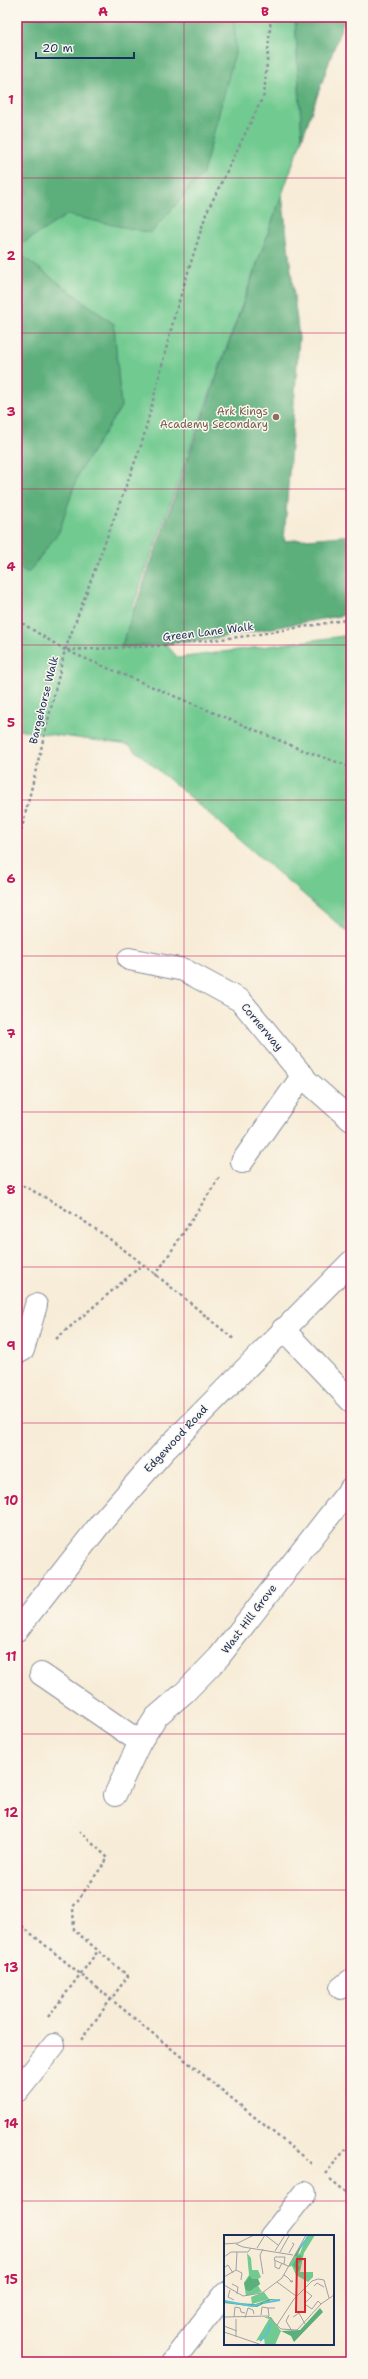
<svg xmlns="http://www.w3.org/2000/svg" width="368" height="2379" font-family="'Shantell Sans',sans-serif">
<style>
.green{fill:#71ca90;stroke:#467c77}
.forest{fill:#5cae7a;stroke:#3c6e6c}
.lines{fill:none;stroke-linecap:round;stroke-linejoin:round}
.minor-casing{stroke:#898e9a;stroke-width:24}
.path{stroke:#898e9a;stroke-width:2.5;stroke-dasharray:3 3;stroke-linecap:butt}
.minor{stroke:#fff;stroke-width:22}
.grid{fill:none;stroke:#c2185b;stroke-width:1;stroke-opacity:0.55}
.education-dot{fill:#8d6e63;stroke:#fbf7ec;stroke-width:1.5}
.labels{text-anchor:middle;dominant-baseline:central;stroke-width:3;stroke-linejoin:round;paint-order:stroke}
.education-label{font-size:11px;fill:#785e54;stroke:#fbf7ec;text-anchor:end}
.street-label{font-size:11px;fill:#1b2f5e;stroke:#fbf7ec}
.inset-river{fill:none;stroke:#5bc0d9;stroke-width:2}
.inset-road{fill:none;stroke:#9fa0a7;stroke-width:1}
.view{fill:#d62828;fill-opacity:0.15;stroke:#d62828;stroke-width:2}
.inset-edge{fill:none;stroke:#1b2f5e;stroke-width:2}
.neatline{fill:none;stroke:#c2185b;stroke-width:1.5}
.grid-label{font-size:13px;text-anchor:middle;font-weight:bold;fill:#c2185b}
</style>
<rect width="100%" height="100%" fill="#fbf7ec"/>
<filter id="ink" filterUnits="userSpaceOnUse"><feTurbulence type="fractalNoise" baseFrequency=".025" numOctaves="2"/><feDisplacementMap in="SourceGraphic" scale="8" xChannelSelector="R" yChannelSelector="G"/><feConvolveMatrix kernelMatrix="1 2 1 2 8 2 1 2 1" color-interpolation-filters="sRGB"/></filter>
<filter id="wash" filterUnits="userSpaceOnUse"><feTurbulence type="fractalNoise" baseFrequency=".012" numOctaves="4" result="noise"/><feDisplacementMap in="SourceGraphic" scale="16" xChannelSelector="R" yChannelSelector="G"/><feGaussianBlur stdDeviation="0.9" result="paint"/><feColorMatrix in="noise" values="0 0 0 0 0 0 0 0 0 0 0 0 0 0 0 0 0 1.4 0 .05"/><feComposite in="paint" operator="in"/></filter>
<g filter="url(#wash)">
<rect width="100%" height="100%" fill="#f7ecd7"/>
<polygon class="green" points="17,17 295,17 302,139 133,606 178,658 351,635 351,935 129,745 17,730"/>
<g class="forest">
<polygon points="17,17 234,17 236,49 203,174 151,233 67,215 17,247"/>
<polygon points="295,17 345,17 302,139"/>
<polygon points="282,194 299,338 284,541 351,535 351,614 200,641 121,647"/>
<polygon points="17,252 114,324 121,407 79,472 59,532 28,573 17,566"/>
</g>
</g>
<g filter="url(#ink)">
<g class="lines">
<g class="minor-casing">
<g id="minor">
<polyline points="129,959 184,970 241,1001 307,1081 351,1120"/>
<polyline points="242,1162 303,1075"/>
<polyline points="283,1329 351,1401"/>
<polyline points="17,1353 23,1350 36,1305"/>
<polyline points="17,1630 101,1523 165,1450 351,1262"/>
<polyline points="41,1674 140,1742"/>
<polyline points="115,1795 140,1742 156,1717 184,1693 219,1657 351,1488"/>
<polyline points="341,1988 351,1980"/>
<polyline points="17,2091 54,2045"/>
<polyline points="271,2236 305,2193"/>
<polyline points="172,2362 225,2294"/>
</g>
</g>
<g class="path">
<polyline points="17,620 65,650 300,749 351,767"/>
<polyline points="67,650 157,646 247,636 351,619"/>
<polyline points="17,848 65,650 142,443 175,314 206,214 264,95 271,17"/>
<path d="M17 1183C98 1221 166 1284 235 1340"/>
<polyline points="155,1276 219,1178"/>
<polyline points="56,1339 142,1265"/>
<polyline points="79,1831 108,1858 73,1907 74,1930 128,1976 81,2040"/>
<polyline points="17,1922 313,2165"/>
<polyline points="48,2017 98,1951"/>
<polyline points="325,2174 351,2143"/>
<polyline points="330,2179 351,2196"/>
</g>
<use href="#minor" class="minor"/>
</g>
</g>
<path class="grid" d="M184 17V2362M17 178H351M17 333H351M17 489H351M17 645H351M17 800H351M17 956H351M17 1112H351M17 1267H351M17 1423H351M17 1579H351M17 1734H351M17 1890H351M17 2046H351M17 2201H351"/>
<circle class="education-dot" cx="276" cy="417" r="4"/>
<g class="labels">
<g class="education-label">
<text x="268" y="411">Ark Kings<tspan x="268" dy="13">Academy Secondary</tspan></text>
</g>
<g class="street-label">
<text transform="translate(208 632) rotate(-7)">Green Lane Walk</text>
<text transform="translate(44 700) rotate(-76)">Bargehorse Walk</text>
<text transform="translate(262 1027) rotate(50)">Cornerway</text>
<text transform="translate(176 1439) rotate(-47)">Edgewood Road</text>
<text transform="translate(249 1619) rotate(-53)">Wast Hill Grove</text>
</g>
</g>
<g transform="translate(224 2235)">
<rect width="110" height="110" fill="#f7ecd7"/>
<path d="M83 0H91L80 18 76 37H89V42L84 47 72 40 68 31 64 32 70 21 76 18ZM23 18 27 23 28 35H34L37 42 34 44 36 49 34 51 38 57 22 61 20 48 25 40ZM40 57 45 64 28 69 27 62ZM40 82H47L57 96 51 110H41L40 103 32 106 45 84Z" fill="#71ca90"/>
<path d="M81 4 73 21 77 20 78 25 74 29 76 33 74 37 69 30 73 21H70ZM26 41 28 44H34L36 49 26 56 22 55 20 48ZM45 64H58L47 65 33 72 0 68V65L10 68 32 69ZM96 73 99 77 70 107 67 101 57 96 76 95Z" fill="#5cae7a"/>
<path class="inset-river" d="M76 13 84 2M0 66 28 71 36 69M39 68 56 65M36 106 43 99 46 89"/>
<path class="inset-road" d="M41 0 54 10M0 9 14 8 30 0M12 9 19 12 69 20M33 13 41 0M51 16 61 0M56 17 65 1M65 18 70 9 68 8M0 22 7 17H24L27 13M50 25 51 22H61L60 29M50 25 64 31M51 26V32L55 34 58 28M1 32 4 30 9 38M12 35 18 38 17 45M39 39 36 20 39 14M60 40 63 42 66 45 67 47H68L69 46H66M0 42 12 35 13 17M53 47 72 61M8 49 14 52 13 59M0 50 19 61 38 58 58 43 82 0M90 51 93 48 100 52M79 54 88 61 80 69M6 55 4 62 10 65M82 70 88 74 94 66 97 69M37 80 38 72 44 73M65 80 62 86 68 96M45 81 44 73H51M0 82 44 81 57 94 73 95 97 69 110 60M10 82 11 72 16 73 17 77 21 78M69 82 75 78 81 89M21 83 24 73 29 75 30 79M12 84V102M53 90 70 64 88 46 94 44 100 45 105 63M0 91 13 96M0 97 38 110"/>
<path class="view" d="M73 24H81V77H72Z"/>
<rect width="110" height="110" class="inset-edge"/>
</g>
<rect width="368" height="2379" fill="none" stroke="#fbf7ec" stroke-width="44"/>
<path d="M36 52v6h98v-6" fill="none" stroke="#1b2f5e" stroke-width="2"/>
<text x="42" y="52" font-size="12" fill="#1b2f5e" stroke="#fbf7ec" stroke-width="3" paint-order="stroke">20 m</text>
<rect x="22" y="22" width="324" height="2335" class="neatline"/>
<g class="grid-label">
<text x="103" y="16">A</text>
<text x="265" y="16">B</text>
<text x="11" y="104">1</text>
<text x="11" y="260">2</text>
<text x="11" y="416">3</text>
<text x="11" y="571">4</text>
<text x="11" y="727">5</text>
<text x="11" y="883">6</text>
<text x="11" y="1038">7</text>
<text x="11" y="1194">8</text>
<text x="11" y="1350">9</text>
<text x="11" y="1505">10</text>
<text x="11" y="1661">11</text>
<text x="11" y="1817">12</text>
<text x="11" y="1972">13</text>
<text x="11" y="2128">14</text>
<text x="11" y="2284">15</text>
</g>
</svg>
